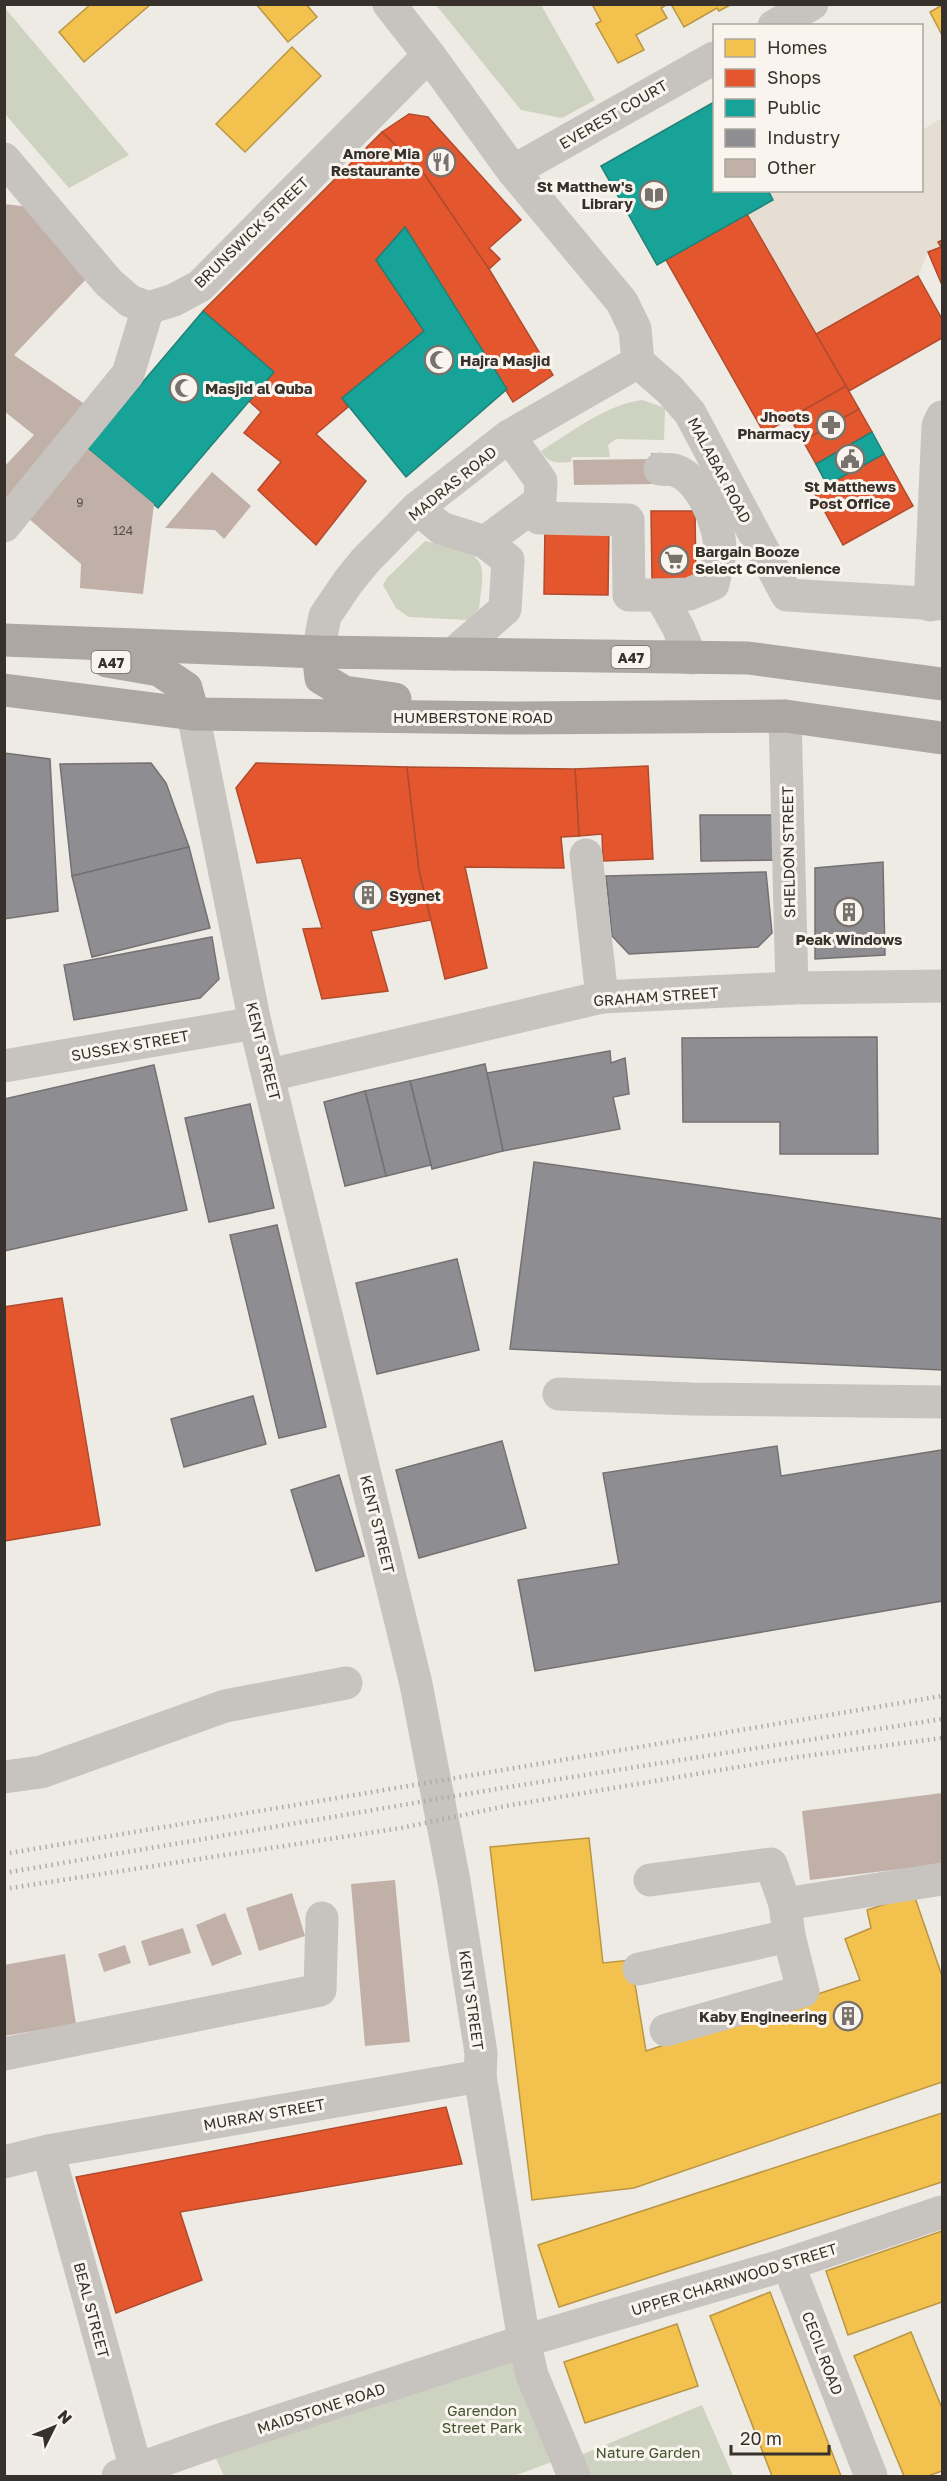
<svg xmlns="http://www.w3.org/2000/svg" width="947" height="2481" font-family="'Golos Text',sans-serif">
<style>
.green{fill:#ced2c0}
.plaza{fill:#e7ded3}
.homes{fill:#f2c14e;stroke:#ba9644;stroke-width:1.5}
.shops{fill:#e4572e;stroke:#b04b2d;stroke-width:1.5}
.public{fill:#17a398;stroke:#218077;stroke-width:1.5}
.industry{fill:#8d8d92;stroke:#747173;stroke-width:1.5}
.building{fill:#c0b0a8}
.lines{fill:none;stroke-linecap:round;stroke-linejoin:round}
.minor{stroke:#c7c3be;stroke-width:33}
.major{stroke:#aca7a3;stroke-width:33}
.rail{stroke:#afaba8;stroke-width:4.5;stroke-dasharray:1.5 4.5;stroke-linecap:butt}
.labels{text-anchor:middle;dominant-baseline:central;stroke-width:6;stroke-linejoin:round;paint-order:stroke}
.number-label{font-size:12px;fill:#5a504a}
.shield{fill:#f9f4ed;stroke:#726b65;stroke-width:1.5}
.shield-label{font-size:14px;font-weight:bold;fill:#38302b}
.street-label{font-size:15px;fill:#38302b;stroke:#f9f4ed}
.poi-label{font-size:15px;font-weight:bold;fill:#38302b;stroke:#f9f4ed;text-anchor:end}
.park-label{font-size:15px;fill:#455431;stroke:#f9f4ed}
</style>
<rect width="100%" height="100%" fill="#eeeae4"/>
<g class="green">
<polygon points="436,5 541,5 595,100 562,118 521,110"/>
<polygon points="4,7 119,143 129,155 69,188 5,114"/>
<path d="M642 400 665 408 664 440 616 439 608 445 610 457H572L571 462C558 463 548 464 541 451 572 432 605 405 642 400Z"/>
<path d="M425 541C443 545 479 547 482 570 483 583 480 597 479 609L468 620 409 617 396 608 383 585 387 578Z"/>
<polygon points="522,2345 562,2458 514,2476 224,2476 211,2448"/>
<polygon points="702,2405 733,2476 579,2476 571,2459"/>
</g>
<polygon class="plaza" points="942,118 942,240 939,242 941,247 928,252 918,276 816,334 747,214 768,191 922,190 922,130"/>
<g class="homes">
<polygon points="91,4 151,4 84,62 59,32"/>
<polygon points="256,4 306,4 317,17 288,42"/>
<polygon points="592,4 668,4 661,8 667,18 636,35 644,50 618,63 596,24 601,21"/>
<polygon points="671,4 732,4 719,11 717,8 684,27"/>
<polygon points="942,5 942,35 930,12"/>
<polygon points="292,47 321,76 245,152 216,124"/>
<polygon points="589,1838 603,1963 631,1960 646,2051 860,1980 845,1939 871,1928 867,1910 914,1895 942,1976 942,2082 634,2188 532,2200 490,1847"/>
<polygon points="942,2113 942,2182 559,2307 538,2245"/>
<polygon points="942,2231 942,2302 848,2335 826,2271"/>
<polygon points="770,2292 841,2476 772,2476 710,2316"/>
<polygon points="677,2324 698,2386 585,2423 564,2362"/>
<polygon points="911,2332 942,2408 942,2471 928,2476 904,2476 854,2356"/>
</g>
<g class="shops">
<polygon points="409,114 428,117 521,220 489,248 500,259 489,269 422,171 382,132"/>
<polygon points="382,132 422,171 489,269 553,375 513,402 405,227 376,260 424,331 342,398 348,407 316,434 366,481 316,545 258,490 281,462 244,433 261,412 249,401 274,372 203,311"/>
<polygon points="747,214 846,386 764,433 666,260"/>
<polygon points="942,240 942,285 928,252 941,247 938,242"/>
<polygon points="918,276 942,319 942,338 849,391 816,334"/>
<polygon points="846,386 859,409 803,441 790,418"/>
<polygon points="859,409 872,432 816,464 803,441"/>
<polygon points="884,454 913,506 843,545 814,492"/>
<polygon points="651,511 695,511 696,579 652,580"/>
<polygon points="545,525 609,526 608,595 544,594"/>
<polygon points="256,763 407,767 419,870 431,920 371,931 388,991 322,999 303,929 322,928 301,858 257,863 236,788"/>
<polygon points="648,766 653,859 603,861 602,834 579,836 575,769"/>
<polygon points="407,767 575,769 579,836 561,837 564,868 465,867 487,968 445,979 419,870"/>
<polygon points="62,1298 100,1525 4,1541 4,1307"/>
<polygon points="446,2107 462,2164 180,2212 202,2280 116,2313 76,2177"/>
</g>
<g class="public">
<polygon points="714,102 714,190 768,190 773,200 657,265 601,166"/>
<polygon points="405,227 507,389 406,477 342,398 424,331 376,260"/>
<polygon points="203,311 274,372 158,508 87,448"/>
<polygon points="872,432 884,454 827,485 816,464"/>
</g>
<g class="industry">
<polygon points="4,753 50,759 58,911 4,919"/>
<polygon points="151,763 166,783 189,847 72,876 60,764"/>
<polygon points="700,815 779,815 779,860 701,861"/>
<polygon points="189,847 210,928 92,957 72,876"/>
<polygon points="883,862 885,955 815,959 815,868"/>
<polygon points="766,872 772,933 758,947 629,954 612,936 606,876"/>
<polygon points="212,937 219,979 200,998 74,1020 64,965"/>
<polygon points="877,1037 878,1154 780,1154 780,1122 683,1122 682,1038"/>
<polygon points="610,1051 611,1063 625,1058 629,1094 613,1097 620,1129 503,1151 487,1073"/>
<polygon points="485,1064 503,1151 432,1169 410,1081"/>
<polygon points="154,1065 187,1210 4,1251 4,1099"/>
<polygon points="410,1081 431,1165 386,1176 365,1091"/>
<polygon points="365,1091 386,1176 345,1186 324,1102"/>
<polygon points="250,1104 274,1208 209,1222 185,1118"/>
<polygon points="534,1162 942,1219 942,1370 510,1349"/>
<polygon points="277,1225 326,1427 279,1438 230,1235"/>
<polygon points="457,1259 479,1350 377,1374 356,1283"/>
<polygon points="253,1396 266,1444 184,1467 171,1419"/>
<polygon points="502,1441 526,1528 419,1558 396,1470"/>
<polygon points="777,1446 781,1476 942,1450 942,1601 535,1671 518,1580 619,1564 603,1473"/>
<polygon points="339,1475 364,1556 316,1571 291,1490"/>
</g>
<g class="building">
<polygon points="4,204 30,207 90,275 14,355 86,405 4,504 4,467 34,435 4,411"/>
<polygon points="87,448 154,504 143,594 80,588 81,564 28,518"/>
<polygon points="651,453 661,453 656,484 574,485 573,460 651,459"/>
<polygon points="212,472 251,506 224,539 215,530 165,528"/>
<polygon points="942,1793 942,1864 810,1880 802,1811"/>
<polygon points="395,1880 410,2042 365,2046 351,1884"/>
<polygon points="292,1893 305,1936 259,1951 246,1908"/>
<polygon points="225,1913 242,1954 212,1966 196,1925"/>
<polygon points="183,1928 191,1953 149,1966 141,1941"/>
<polygon points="125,1945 131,1963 104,1972 98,1954"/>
<polygon points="65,1954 76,2024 4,2036 4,1965"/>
</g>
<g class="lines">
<g class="minor">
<polyline points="389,4 429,55 513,171 622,302 635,329 638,362 670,390 690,413 787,595 942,604"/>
<polyline points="774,26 812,4"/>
<polyline points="4,159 109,283 130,301 148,308"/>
<polyline points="513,171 714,58"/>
<polyline points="148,308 174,300 200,286 429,55"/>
<polyline points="509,436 541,481 539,518 628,520 629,595 660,595 678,627 691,658"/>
<polyline points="417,508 441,528 485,542 508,560 505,609 453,654"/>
<polyline points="4,526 128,374 148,308"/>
<polyline points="485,542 539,502"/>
<path d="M660 595 689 594 713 584C715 574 719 563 720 552 721 526 701 478 674 470 670 469 664 470 660 469"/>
<polyline points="930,605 938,426 942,417"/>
<polyline points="318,652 325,616 348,582 365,561 417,508 509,436 638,362"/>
<polyline points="193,714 255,1023 416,1684 454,1881 481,2053 480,2076 524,2341 532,2375 574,2476"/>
<polyline points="785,716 792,988"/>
<polyline points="586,855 602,997"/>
<polyline points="4,1066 255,1023"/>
<polyline points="270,1075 602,997 792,988 942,986"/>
<polyline points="559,1394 692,1399 942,1402"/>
<polyline points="4,1777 41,1772 225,1706 346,1683"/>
<polyline points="650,1880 771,1864 785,1904 942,1879"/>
<polyline points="639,1969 789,1936"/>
<polyline points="666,2030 803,1991 789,1936 785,1904"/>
<polyline points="4,2054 320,1990 322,1918"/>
<polyline points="48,2151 136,2469"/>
<polyline points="4,2162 48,2151 480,2076"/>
<polyline points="788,2264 871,2476"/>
<polyline points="118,2476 214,2442 524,2341 788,2264 942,2212"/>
</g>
<g class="major">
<polyline points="4,640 318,652 748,658 942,684"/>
<polyline points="318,652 321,678 344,692 395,699"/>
<polyline points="107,661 159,670 186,688 193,714"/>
<polyline points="4,690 193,714 516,718 785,716 942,738"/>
</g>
<g class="rail">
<polyline points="4,1854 942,1696"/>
<polyline points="4,1873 502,1788 942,1719"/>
<polyline points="4,1889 401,1828 506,1806 798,1757 942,1738"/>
</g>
</g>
<defs>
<g id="restaurant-ring" transform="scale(1.5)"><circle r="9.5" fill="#f9f4ed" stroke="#78716c" stroke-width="1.5"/><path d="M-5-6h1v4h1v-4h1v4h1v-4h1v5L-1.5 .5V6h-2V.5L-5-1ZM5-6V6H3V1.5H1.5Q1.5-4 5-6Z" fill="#78716c"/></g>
<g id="library-ring" transform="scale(1.5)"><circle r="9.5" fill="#f9f4ed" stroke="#78716c" stroke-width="1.5"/><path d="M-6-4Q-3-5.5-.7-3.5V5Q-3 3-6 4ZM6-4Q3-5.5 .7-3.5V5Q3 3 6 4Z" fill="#78716c"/></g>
<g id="mosque-ring" transform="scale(1.5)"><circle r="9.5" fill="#f9f4ed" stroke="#78716c" stroke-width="1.5"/><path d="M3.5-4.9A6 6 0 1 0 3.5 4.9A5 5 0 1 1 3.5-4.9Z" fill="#78716c"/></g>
<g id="pharmacy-ring" transform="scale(1.5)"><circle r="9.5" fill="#f9f4ed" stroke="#78716c" stroke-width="1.5"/><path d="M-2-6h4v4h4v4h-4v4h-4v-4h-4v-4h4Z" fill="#78716c"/></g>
<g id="civic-ring" transform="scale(1.5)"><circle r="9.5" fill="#f9f4ed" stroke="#78716c" stroke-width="1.5"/><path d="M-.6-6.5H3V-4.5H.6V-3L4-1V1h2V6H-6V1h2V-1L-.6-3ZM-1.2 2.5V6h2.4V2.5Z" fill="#78716c"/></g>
<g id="supermarket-ring" transform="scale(1.5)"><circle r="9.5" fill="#f9f4ed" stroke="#78716c" stroke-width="1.5"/><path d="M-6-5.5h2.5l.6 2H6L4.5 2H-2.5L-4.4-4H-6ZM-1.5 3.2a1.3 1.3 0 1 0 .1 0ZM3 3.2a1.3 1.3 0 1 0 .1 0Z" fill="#78716c"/></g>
<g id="building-ring" transform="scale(1.5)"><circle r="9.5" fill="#f9f4ed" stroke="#78716c" stroke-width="1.5"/><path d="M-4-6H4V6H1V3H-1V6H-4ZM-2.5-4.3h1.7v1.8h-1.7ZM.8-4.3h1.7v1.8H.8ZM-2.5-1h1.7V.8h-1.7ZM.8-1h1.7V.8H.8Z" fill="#78716c"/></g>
</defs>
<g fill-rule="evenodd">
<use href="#restaurant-ring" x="441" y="162"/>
<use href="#library-ring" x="654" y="195"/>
<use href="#mosque-ring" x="439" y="360"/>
<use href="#mosque-ring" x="184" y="388"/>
<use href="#pharmacy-ring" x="831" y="425"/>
<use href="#civic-ring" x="850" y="459"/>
<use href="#supermarket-ring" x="674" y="560"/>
<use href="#building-ring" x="368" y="895"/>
<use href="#building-ring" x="849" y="912"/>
<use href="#building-ring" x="848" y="2016"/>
</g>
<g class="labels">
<g class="number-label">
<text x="80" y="502">9</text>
<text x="123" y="530">124</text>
</g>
<g class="shield">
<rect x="611.5" y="646" width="39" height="22" rx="4.5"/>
<rect x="91.5" y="651" width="39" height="22" rx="4.5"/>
</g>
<g class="shield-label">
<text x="631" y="657">A47</text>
<text x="111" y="662">A47</text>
</g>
<g class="street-label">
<text transform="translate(613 114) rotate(-30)">EVEREST COURT</text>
<text transform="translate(251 232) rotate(-44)">BRUNSWICK STREET</text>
<text transform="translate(720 470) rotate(62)">MALABAR ROAD</text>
<text transform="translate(452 483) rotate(-39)">MADRAS ROAD</text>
<text x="473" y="717">HUMBERSTONE ROAD</text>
<text transform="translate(788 852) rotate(-91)">SHELDON STREET</text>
<text transform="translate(656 996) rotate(-4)">GRAHAM STREET</text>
<text transform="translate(130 1045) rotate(-10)">SUSSEX STREET</text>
<text transform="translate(264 1051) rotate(76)">KENT STREET</text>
<text transform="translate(378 1524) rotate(76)">KENT STREET</text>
<text transform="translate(472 2000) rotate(82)">KENT STREET</text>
<text transform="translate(264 2114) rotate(-10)">MURRAY STREET</text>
<text transform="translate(734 2279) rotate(-17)">UPPER CHARNWOOD STREET</text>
<text transform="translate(92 2310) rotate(75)">BEAL STREET</text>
<text transform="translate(823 2353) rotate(69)">CECIL ROAD</text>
<text transform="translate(321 2408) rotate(-18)">MAIDSTONE ROAD</text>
</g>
<g class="poi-label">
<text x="420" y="153">Amore Mia<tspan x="420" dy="17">Restaurante</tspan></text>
<text x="633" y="186">St Matthew's<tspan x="633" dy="17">Library</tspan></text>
<text x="460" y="360" text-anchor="start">Hajra Masjid</text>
<text x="205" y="388" text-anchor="start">Masjid al Quba</text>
<text x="810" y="416">Jhoots<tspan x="810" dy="17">Pharmacy</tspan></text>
<text x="850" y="486" text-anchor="middle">St Matthews<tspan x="850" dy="17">Post Office</tspan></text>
<text x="695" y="551" text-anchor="start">Bargain Booze<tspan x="695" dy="17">Select Convenience</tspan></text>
<text x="389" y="895" text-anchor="start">Sygnet</text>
<text x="849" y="939" text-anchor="middle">Peak Windows</text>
<text x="827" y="2016">Kaby Engineering</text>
</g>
<g class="park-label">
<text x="482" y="2410">Garendon<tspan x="482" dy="17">Street Park</tspan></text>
<text x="648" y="2452">Nature Garden</text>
</g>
</g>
<rect width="947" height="2481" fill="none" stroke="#38302b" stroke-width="12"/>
<rect x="713" y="24" width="210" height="168" fill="#f9f4ed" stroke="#aca69f" stroke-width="1.5"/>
<rect x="725" y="39" width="30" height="18" fill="#f2c14e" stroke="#aca69f" stroke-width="1.5"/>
<text x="767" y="54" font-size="18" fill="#38302b">Homes</text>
<rect x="725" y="69" width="30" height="18" fill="#e4572e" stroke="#aca69f" stroke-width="1.5"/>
<text x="767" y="84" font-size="18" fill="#38302b">Shops</text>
<rect x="725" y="99" width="30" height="18" fill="#17a398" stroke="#aca69f" stroke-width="1.5"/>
<text x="767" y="114" font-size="18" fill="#38302b">Public</text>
<rect x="725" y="129" width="30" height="18" fill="#8d8d92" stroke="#aca69f" stroke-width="1.5"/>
<text x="767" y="144" font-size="18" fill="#38302b">Industry</text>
<rect x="725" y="159" width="30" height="18" fill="#c0b0a8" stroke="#aca69f" stroke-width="1.5"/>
<text x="767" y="174" font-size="18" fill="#38302b">Other</text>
<g transform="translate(54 2427) rotate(47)" stroke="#f9f4ed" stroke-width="4.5" paint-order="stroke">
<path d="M0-4.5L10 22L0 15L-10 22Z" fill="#38302b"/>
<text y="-9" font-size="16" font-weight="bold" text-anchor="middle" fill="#38302b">N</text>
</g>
<path d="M731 2445v9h98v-9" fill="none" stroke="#38302b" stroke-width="3"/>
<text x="740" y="2445" font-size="18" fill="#38302b" stroke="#f9f4ed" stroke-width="4.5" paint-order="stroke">20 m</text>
</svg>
